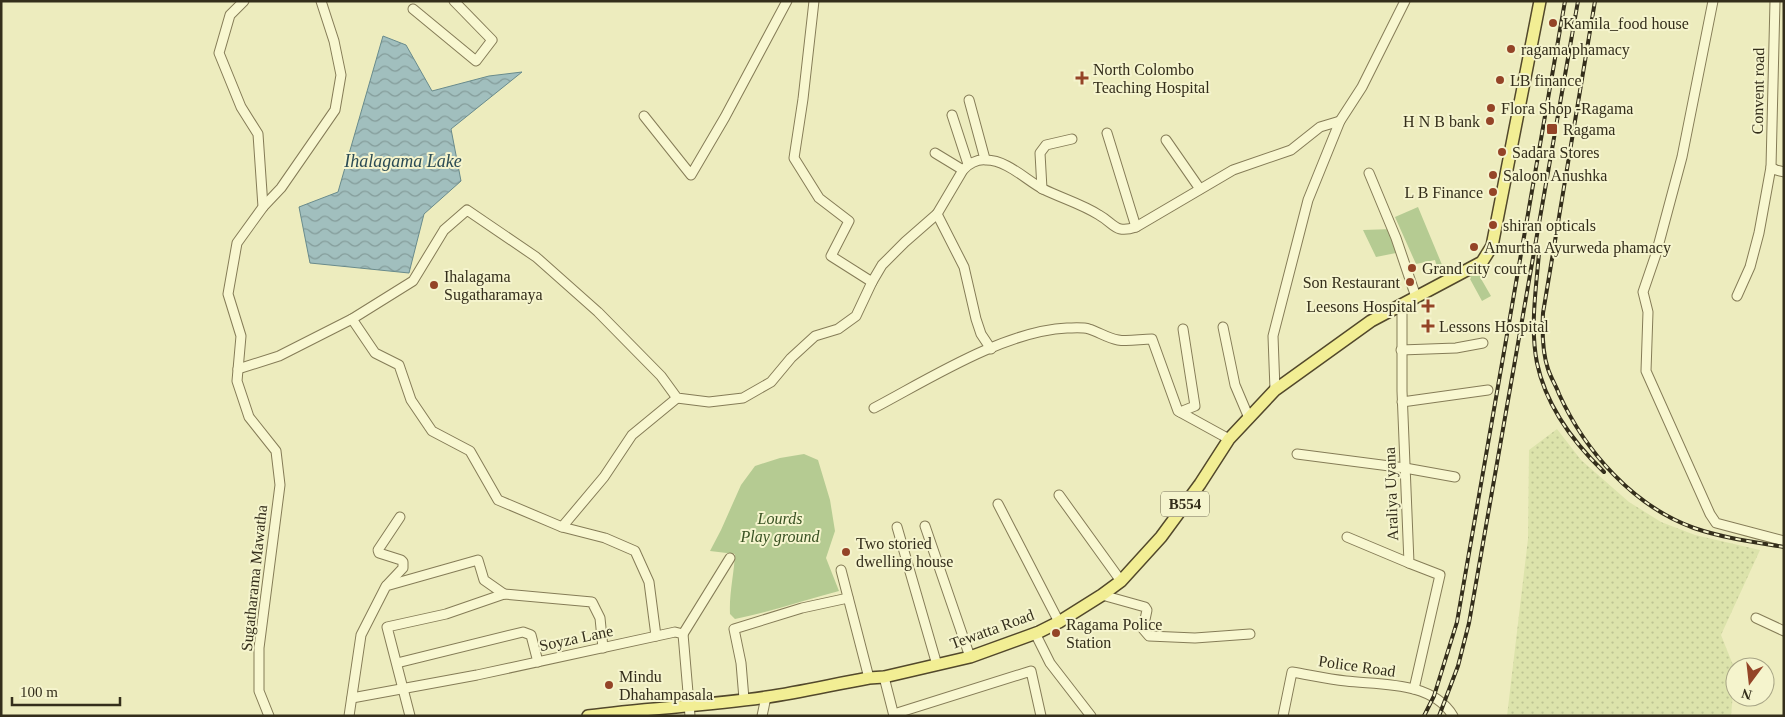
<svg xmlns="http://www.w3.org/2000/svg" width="1785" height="717" font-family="Georgia,serif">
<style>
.farmland{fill:url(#farmland-dots)}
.green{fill:#b5cb92}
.water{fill:url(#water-waves);stroke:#698b8c}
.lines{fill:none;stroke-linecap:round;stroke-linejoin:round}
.minor-casing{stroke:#857c57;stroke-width:11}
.major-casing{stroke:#52482b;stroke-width:14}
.minor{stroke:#f8f7d0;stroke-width:9}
.major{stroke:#f2ee94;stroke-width:11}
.rail-casing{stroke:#342e1b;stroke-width:4}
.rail{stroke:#f5f4cd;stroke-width:2;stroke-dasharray:5.5;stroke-linecap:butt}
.poi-dot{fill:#944427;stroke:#f5f4cd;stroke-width:2}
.labels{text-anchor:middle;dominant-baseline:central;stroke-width:4;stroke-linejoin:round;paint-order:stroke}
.shield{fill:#f5f4cd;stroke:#6e6950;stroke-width:1}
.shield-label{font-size:15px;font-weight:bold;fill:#342e1b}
.poi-label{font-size:16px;fill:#342e1b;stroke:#f5f4cd;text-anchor:start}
.street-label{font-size:16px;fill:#342e1b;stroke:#f5f4cd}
.park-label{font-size:16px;font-style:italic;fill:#385122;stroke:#f5f4cd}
.water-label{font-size:18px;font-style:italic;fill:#2b4b54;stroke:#f5f4cd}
</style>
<defs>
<pattern id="farmland-dots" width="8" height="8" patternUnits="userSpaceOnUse" patternTransform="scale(1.25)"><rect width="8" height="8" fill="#dce3ab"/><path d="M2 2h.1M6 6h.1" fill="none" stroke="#bdc393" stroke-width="1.8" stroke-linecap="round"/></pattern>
<pattern id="water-waves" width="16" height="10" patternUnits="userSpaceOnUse" patternTransform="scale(1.25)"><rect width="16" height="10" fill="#a1bfbe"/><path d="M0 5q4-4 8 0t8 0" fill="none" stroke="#849c9a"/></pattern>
</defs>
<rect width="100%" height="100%" fill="#edecbe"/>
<polygon class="farmland" points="1557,429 1581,460 1629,502 1661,522 1695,535 1760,550 1721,635 1735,670 1731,716 1507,716 1528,539 1529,450"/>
<g class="green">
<polygon points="1418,207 1445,272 1439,275 1435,260 1416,264 1395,217"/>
<polygon points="1393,229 1412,289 1408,291 1396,253 1376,257 1363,230"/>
<polygon points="1480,269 1483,271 1480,277 1491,296 1482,301 1470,279 1471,278 1469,274"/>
<path d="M804 454 818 460 830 500 835 531 826 558 839 591C805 600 770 612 735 619L730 614C729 594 734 574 735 554L710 551 721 530 741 485 755 466 780 458Z"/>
</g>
<polygon class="water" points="383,36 406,45 432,91 489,76 522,72 451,129 461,181 424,214 409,273 310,263 299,207 338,192"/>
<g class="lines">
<g class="minor-casing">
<g id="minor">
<polyline points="244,1 230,15 219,53 241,107 258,134 263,207 237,243 228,294 241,336 237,381 249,417 276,451 280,485 259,648 259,691 269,716"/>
<path d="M814 1 803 99 794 158 819 198 849 221 831 256 872 282 882 265 905 242 937 214 963 170C968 164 977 159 986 160 1007 160 1026 180 1043 189 1061 198 1082 204 1099 215 1115 224 1115 234 1136 227L1233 170 1291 150 1320 127 1340 121"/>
<polyline points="1713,1 1682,157 1656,254 1643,292 1648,312 1646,371 1710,514 1716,523 1784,541"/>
<polyline points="1775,1 1771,167 1776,170 1784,172"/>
<polyline points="413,9 476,61 492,40 454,1"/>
<polyline points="969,100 985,159"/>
<polyline points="952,115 968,164"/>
<polyline points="644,116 691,175 725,117 787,1"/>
<polyline points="1107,133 1136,227"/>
<polyline points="1166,140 1200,189"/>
<polyline points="935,153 963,170"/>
<polyline points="1369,173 1396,238 1416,297"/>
<polyline points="1042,189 1040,153 1046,145 1072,139"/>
<polyline points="263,207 281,188 335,110 341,75 334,41 321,1"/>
<polyline points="937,214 964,267 976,319 981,334 991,349"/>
<polyline points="1737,296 1750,267 1759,233 1771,167"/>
<polyline points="1402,304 1402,391 1409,563 1440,575 1414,689"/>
<polyline points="352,319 375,353 399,365 411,400 432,431 470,451 498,500 562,527"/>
<polyline points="1223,327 1235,385 1249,418"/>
<polyline points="1401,350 1456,348 1483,343"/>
<polyline points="238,369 279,356 352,319 413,281 444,230 467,210 536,257 598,312 661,376 677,398 709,402 743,398 771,382 791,358 815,336 838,329 856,316 872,282"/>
<polyline points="1275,390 1273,336 1308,200 1340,121 1362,87 1405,1"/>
<polyline points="1402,402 1488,390"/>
<path d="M874 408C929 379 1004 331 1067 328 1073 328 1083 327 1089 329 1099 332 1107 338 1118 340 1128 342 1141 339 1152 339L1178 411 1229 439"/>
<polyline points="1180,412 1195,406 1183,329"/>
<polyline points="1297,454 1405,468 1455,477"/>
<polyline points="1059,495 1121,581"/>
<polyline points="998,504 1059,622"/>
<polyline points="925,526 970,657"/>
<polyline points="897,527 937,665"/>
<polyline points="1347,537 1409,563"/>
<polyline points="841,570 869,678"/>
<polyline points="387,585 403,568 403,562 401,560 379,553 378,550 400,517"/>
<polyline points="1102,595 1145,607 1147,610 1143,629 1149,636 1195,638 1250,634"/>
<polyline points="1756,618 1784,631"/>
<polyline points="1035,633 1050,663 1091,716"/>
<polyline points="683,634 730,558"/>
<polyline points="656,636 649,582 635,551 605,538 562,527 604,477 632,435 677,398"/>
<polyline points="397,663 523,632 531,635 538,662"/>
<polyline points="884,677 894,716"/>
<polyline points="352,698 477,675 675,632 683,634 690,716"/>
<polyline points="744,699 741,663 734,629 802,608 848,598"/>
<polyline points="894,714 1031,671 1041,716"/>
<polyline points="349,716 361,635 386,586 478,560 484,580 504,594"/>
<polyline points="410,716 387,627 446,614 504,594 592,602 600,618 603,648"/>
<polyline points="762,716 766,697"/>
<path d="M1283 716 1292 672C1310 675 1328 679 1346 681 1381 685 1432 681 1453 716"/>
</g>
</g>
<g class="major-casing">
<path id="major" d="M588 716C647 708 707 706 767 697 801 692 835 684 869 678L884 677 970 657 1039 632 1059 622 1102 595 1121 581 1161 537 1200 484 1229 439 1275 390 1371 321 1482 262 1492 246 1540 1"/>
</g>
<use href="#minor" class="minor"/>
<use href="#major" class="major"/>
<g class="rail-casing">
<g id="rail">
<path d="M1595 1 1543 313C1542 332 1542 351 1548 369 1551 378 1556 386 1559 394 1585 451 1633 506 1694 528 1723 538 1754 542 1784 547"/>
<path d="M1539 253C1536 289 1530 328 1537 363 1546 406 1573 442 1604 472"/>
<polyline points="1424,716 1434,696 1457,622 1565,1"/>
<polyline points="1439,716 1458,666 1469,623 1578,1"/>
</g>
</g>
<use href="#rail" class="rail"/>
</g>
<g class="poi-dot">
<circle cx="1553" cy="23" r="5"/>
<circle cx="1511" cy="49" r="5"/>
<path d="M1079.5 70.5h5v5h5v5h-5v5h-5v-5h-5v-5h5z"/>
<circle cx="1500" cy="80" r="5"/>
<circle cx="1491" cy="108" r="5"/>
<circle cx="1490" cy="121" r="5"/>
<rect x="1546" y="123" width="12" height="12" rx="2.5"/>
<circle cx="1502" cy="152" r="5"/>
<circle cx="1493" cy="175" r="5"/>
<circle cx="1493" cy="192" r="5"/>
<circle cx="1493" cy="225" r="5"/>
<circle cx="1474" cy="247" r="5"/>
<circle cx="1412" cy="268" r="5"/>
<circle cx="1410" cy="282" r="5"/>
<circle cx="434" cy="285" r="5"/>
<path d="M1425.5 298.5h5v5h5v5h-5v5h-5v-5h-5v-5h5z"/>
<path d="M1425.5 318.5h5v5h5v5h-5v5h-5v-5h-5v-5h5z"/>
<circle cx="846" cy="552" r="5"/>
<circle cx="1056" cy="633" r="5"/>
<circle cx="609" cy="685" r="5"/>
</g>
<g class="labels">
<rect class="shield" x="1161" y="491.5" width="48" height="25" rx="4"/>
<g class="shield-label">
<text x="1185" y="504">B554</text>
</g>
<g class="poi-label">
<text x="1563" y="23">Kamila_food house</text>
<text x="1521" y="49">ragama phamacy</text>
<text x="1093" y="69">North Colombo<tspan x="1093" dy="18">Teaching Hospital</tspan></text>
<text x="1510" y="80">LB finance</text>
<text x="1501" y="108">Flora Shop -Ragama</text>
<text x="1480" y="121" text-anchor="end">H N B bank</text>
<text x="1563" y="129">Ragama</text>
<text x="1512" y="152">Sadara Stores</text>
<text x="1503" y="175">Saloon Anushka</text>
<text x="1483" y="192" text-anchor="end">L B Finance</text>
<text x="1503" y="225">shiran opticals</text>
<text x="1484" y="247">Amurtha Ayurweda phamacy</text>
<text x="1422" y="268">Grand city court</text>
<text x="444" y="276">Ihalagama<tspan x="444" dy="18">Sugatharamaya</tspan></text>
<text x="1400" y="282" text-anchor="end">Son Restaurant</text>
<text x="1417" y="306" text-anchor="end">Leesons Hospital</text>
<text x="1439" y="326">Lessons Hospital</text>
<text x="856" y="543">Two storied<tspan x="856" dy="18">dwelling house</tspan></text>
<text x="1066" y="624">Ragama Police<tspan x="1066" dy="18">Station</tspan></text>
<text x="619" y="676">Mindu<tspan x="619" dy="18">Dhahampasala</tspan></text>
</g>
<g class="street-label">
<text transform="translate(1758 91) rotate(-89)">Convent road</text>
<text transform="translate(1391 494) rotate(-92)">Araliya Uyana</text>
<text transform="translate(254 578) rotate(-84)">Sugatharama Mawatha</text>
<text transform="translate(992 629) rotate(-20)">Tewatta Road</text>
<text transform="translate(576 638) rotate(-12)">Soyza Lane</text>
<text transform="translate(1357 666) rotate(8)">Police Road</text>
</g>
<g class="park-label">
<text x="780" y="518">Lourds<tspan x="780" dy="18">Play ground</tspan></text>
</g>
<g class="water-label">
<text x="403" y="161">Ihalagama Lake</text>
</g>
</g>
<rect width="1785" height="717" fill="none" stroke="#342e1b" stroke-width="5"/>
<g transform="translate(1750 682) rotate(195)"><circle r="24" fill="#f5f4cd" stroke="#a8a586"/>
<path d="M0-4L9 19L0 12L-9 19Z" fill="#944427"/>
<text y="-8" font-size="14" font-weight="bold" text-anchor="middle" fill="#342e1b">N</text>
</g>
<path d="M12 697v8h108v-8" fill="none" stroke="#342e1b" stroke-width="2.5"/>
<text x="20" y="697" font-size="15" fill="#342e1b" stroke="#f5f4cd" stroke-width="4" paint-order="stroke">100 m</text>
</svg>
